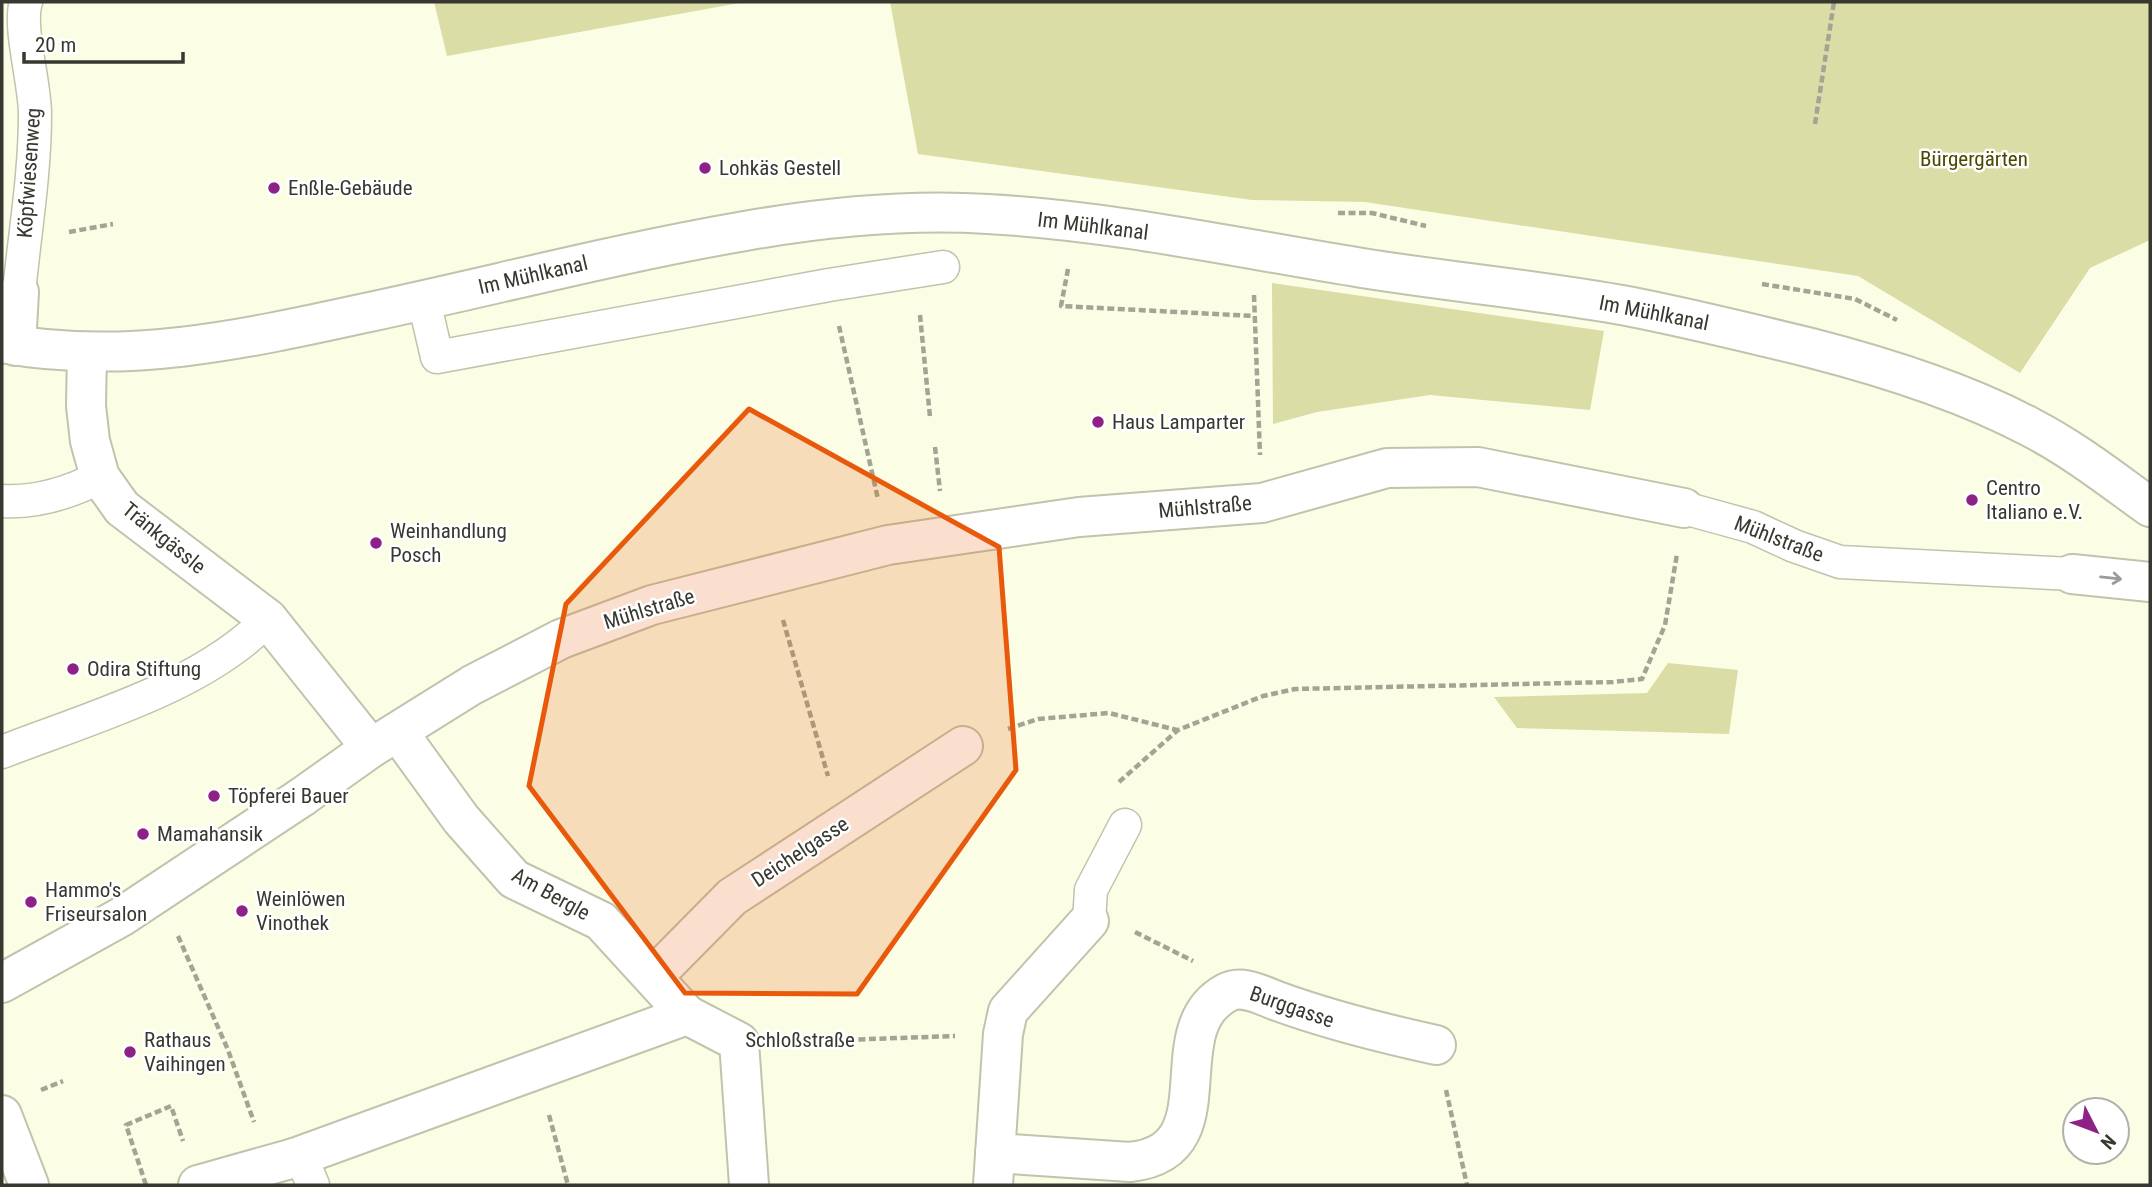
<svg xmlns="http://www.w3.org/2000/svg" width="2152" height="1187" font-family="'Roboto Condensed',sans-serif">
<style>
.green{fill:#dadda5}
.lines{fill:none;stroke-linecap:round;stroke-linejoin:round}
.service-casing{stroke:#c1c3ac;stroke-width:35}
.pedestrian-casing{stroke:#c1c3ac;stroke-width:42}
.minor-casing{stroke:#c1c3ac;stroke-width:42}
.tertiary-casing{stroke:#c1c3ac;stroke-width:42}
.path{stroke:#a3a493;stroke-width:4.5;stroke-dasharray:7 3.5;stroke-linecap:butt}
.service{stroke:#fff;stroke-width:32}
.pedestrian{stroke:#fff;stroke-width:38}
.minor{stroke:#fff;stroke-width:38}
.tertiary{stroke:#fff;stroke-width:38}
.oneway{stroke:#9b9c97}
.marked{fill:#e8590c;fill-opacity:0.2;stroke:#e8590c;stroke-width:5;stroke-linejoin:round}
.poi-dot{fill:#8e2185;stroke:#fff;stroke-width:2.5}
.labels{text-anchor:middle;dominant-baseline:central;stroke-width:5;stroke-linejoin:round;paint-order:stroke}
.park-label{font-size:21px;fill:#494a00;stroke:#fff}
.poi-label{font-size:21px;fill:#37382f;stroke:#fff;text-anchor:start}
.street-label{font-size:21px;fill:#37382f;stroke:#fff}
</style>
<rect width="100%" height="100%" fill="#fcfde5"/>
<g class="green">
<polygon points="434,2 745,2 447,56"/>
<polygon points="890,2 2150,2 2150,240 2090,268 2020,373 1858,276 1365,202 1252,200 918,154"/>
<polygon points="1272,283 1604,331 1590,410 1430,395 1317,412 1273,424"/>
<polygon points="1668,663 1738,670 1729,734 1517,728 1494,697 1647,693"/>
</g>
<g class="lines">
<g class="service-casing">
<g id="service">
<path d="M19 292C25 232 35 173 35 114 35 83 18 26 26 2"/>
<polyline points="424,301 437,357 829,285 943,267"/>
<path d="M2 501C37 503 69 493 100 477"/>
<polyline points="1684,508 1753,527 1794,546 1840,562 2072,574"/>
<path d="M2 752C89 718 203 687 268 619"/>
<polyline points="1089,921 1091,890 1125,825"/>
<polyline points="301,1156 313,1185"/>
</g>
</g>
<g class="pedestrian-casing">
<g id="pedestrian">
<polyline points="2,983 121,917 302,797"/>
<polyline points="2,1115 29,1185"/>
<polyline points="198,1185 294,1158"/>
</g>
</g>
<g class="minor-casing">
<g id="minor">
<polyline points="16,346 19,292"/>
<polyline points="87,352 86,406 90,441 100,477 122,508 268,619 371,748"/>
<polyline points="2072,574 2150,582"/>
<polyline points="398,732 461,819 514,879 601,921 687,1015 739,1042 749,1185"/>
<polyline points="302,797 371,748 472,685 561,639 652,605 888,545 1079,517 1262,503 1387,468 1478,467 1684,508"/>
<polyline points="653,977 732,897 963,746"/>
<path d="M995 1153 1130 1162C1231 1151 1157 1031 1226 993 1242 984 1261 995 1277 1001 1329 1020 1381 1033 1436 1045"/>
<polyline points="294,1158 687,1015"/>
<polyline points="993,1185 1003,1034 1008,1011 1089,921"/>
</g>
</g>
<g class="tertiary-casing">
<path id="tertiary" d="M2 343C124 366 246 339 365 313 492 286 617 253 745 231 825 217 907 209 988 214 1114 221 1238 248 1362 268 1450 282 1539 290 1627 306 1689 318 1750 333 1811 348 1885 367 1962 391 2030 427 2073 449 2111 479 2150 507"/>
</g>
<g class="path">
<polyline points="1815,124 1834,2"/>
<polyline points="1338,213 1372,213 1426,226"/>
<polyline points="69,232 113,224"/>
<polyline points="1068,269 1061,306 1254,316"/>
<polyline points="1762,284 1855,299 1897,320"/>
<polyline points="1254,295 1260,455"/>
<polyline points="920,315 930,417"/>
<polyline points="839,326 878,499"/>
<polyline points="935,447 940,491"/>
<polyline points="783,620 828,776"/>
<polyline points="1008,729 1038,719 1109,713 1177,730"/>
<polyline points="1119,782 1178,730 1263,696 1295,689 1613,682 1642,679 1665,625 1677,554"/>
<polyline points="1135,932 1193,961"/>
<polyline points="178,936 228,1050 254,1122"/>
<polyline points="785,1042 955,1036"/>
<polyline points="41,1090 63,1081"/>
<polyline points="1446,1090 1467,1185"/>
<polyline points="549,1115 568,1185"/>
<polyline points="146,1185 126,1125 171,1106 183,1141"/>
</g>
<use href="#service" class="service"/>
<use href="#pedestrian" class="pedestrian"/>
<use href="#minor" class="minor"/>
<use href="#tertiary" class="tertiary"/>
</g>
<defs><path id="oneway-shaft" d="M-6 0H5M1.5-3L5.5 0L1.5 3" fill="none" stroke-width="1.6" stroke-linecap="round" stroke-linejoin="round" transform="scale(1.75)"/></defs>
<use class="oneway" href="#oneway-shaft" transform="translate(2111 578) rotate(6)"/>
<path class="marked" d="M749 409 999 547 1016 770 857 994 685 993 529 786 566 604Z"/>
<g class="poi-dot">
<circle cx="705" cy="168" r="7"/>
<circle cx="274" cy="188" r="7"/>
<circle cx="1098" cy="422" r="7"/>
<circle cx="1972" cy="500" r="7"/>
<circle cx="376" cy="543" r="7"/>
<circle cx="73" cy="669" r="7"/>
<circle cx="214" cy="796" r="7"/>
<circle cx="143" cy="834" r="7"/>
<circle cx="31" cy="902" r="7"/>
<circle cx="242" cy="911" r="7"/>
<circle cx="130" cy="1052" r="7"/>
</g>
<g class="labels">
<g class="park-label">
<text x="1974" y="159">Bürgergärten</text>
</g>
<g class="poi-label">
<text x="719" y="168">Lohkäs Gestell</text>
<text x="288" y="188">Enßle-Gebäude</text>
<text x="1112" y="422">Haus Lamparter</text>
<text x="1986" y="488">Centro<tspan x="1986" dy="24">Italiano e.V.</tspan></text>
<text x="390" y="531">Weinhandlung<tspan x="390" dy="24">Posch</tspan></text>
<text x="87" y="669">Odira Stiftung</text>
<text x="228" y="796">Töpferei Bauer</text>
<text x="157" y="834">Mamahansik</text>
<text x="45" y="890">Hammo's<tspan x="45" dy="24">Friseursalon</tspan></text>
<text x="256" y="899">Weinlöwen<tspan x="256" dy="24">Vinothek</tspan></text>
<text x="144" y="1040">Rathaus<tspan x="144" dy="24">Vaihingen</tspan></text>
</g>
<g class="street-label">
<text transform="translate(29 173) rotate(-86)">Köpfwiesenweg</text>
<text transform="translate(1093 226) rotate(7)">Im Mühlkanal</text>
<text transform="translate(533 275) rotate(-13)">Im Mühlkanal</text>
<text transform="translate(1654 313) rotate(11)">Im Mühlkanal</text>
<text transform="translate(1205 507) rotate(-5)">Mühlstraße</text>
<text transform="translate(164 538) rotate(39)">Tränkgässle</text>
<text transform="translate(1779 539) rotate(21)">Mühlstraße</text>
<text transform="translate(649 609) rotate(-17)">Mühlstraße</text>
<text transform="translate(800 852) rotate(-33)">Deichelgasse</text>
<text transform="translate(551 894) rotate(29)">Am Bergle</text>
<text transform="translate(1292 1007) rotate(19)">Burggasse</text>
<text x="800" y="1040">Schloßstraße</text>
</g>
</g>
<rect width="2152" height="1187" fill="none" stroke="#37382f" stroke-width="7"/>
<g transform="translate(2096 1131) rotate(132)"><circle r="33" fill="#ffffff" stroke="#afafac" stroke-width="2"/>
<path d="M0-5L12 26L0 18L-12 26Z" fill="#8e2185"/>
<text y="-10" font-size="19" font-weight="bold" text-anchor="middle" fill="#37382f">N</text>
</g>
<path d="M24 52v10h159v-10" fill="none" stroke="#37382f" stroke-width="3.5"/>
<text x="35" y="52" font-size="21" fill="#37382f" stroke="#ffffff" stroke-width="5" paint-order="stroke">20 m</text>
</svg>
